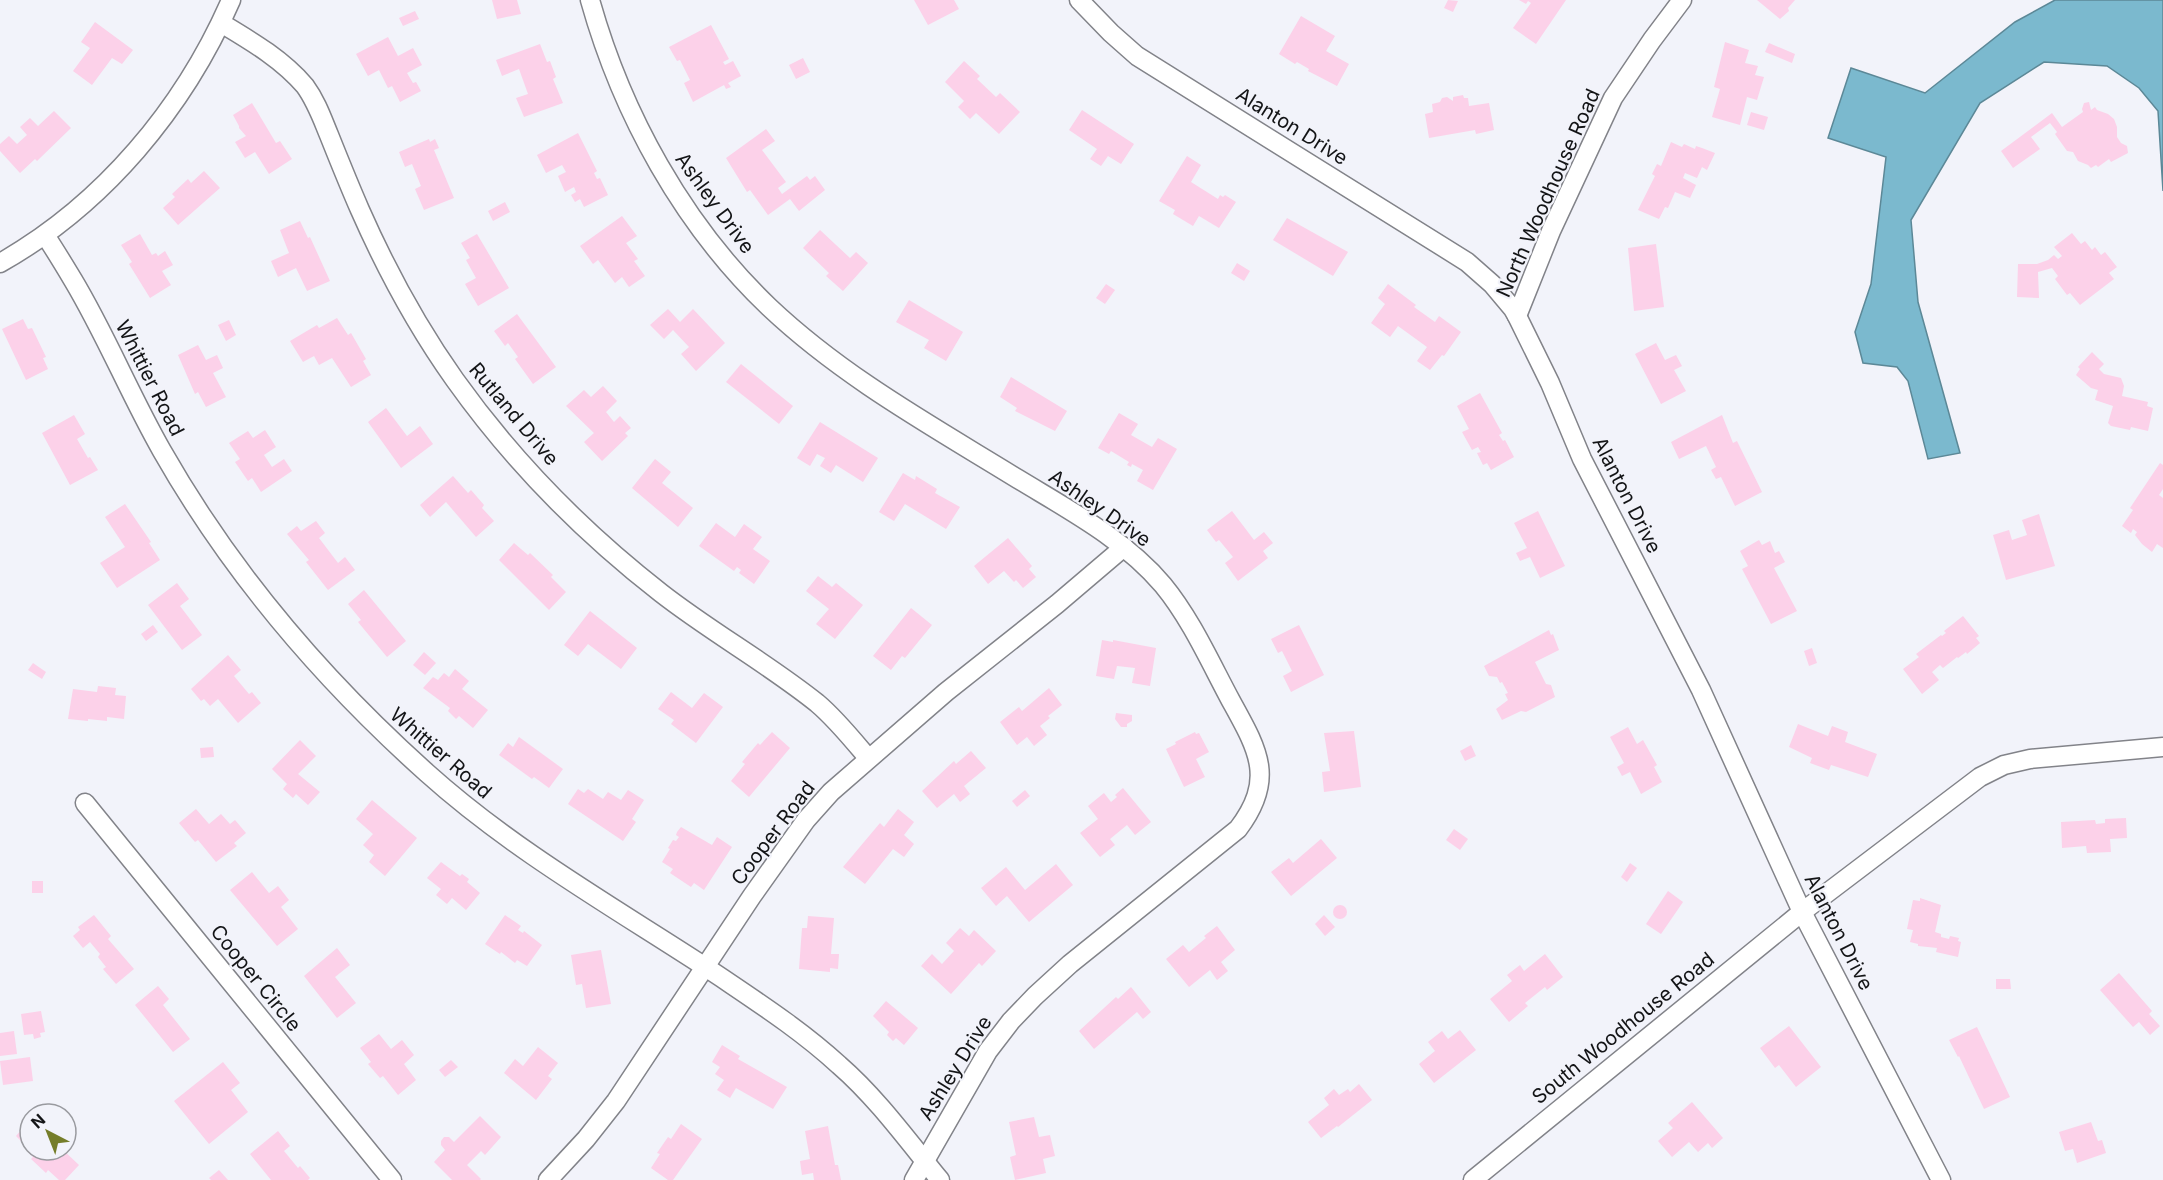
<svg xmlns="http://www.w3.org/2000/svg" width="2163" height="1180" font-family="Inter,sans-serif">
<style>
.water{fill:#7bb9ce;stroke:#5c8897;stroke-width:1.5}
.building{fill:#fcd1e9}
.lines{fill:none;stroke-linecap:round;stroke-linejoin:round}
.minor-casing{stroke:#828389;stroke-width:21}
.minor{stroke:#fff;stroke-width:18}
.labels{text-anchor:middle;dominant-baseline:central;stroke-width:4.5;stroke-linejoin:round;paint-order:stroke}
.street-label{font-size:20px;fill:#131416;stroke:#f2f3fa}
</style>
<rect width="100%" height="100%" fill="#f2f3fa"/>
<polygon class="water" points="2055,0 2163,0 2163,191 2158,111 2139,88 2107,66 2044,62 1980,103 1911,220 1918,302 1960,453 1928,459 1908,381 1897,367 1863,363 1855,332 1871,284 1886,157 1828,138 1851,68 1925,93 2015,22"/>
<g class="building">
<polygon points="492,0 517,0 521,14 497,19"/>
<polygon points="914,0 954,0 959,9 928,25"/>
<polygon points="1448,0 1458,1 1453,12 1444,8"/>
<polygon points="1519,0 1566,0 1536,44 1513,28 1531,3 1528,1 1526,4"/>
<polygon points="1757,0 1795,0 1788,8 1789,11 1780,19"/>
<polygon points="415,11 419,19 403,26 399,18"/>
<polygon points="1301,16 1335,36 1326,51 1349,64 1337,86 1308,71 1309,69 1297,62 1295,64 1279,54"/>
<polygon points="95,22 133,50 122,64 112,58 92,85 73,71 90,48 81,42"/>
<polygon points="711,25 729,59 723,62 725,65 733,61 741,76 728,83 731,87 726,89 724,85 693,102 684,83 690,80 680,60 677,61 669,47"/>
<polygon points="388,37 398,56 413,48 422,65 407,73 413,83 416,82 421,91 400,102 392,86 388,88 379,70 368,76 356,54"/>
<polygon points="1725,42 1749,50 1745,63 1758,66 1755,75 1764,77 1757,100 1747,97 1740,125 1712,117 1720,89 1714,87"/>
<polygon points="1769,43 1795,54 1792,63 1765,52"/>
<polygon points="540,44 547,62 550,61 556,77 553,79 563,103 524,117 516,98 528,94 519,69 502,76 496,60"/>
<polygon points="803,58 810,72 796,79 789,65"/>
<polygon points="964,61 980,76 977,79 996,97 1000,93 1020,112 999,134 976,113 970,119 958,107 964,101 945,82"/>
<polygon points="1463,95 1464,98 1468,98 1469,106 1489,103 1494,130 1476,134 1475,130 1429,138 1425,114 1433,112 1432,104 1440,102 1442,98 1447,97 1453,101 1453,97"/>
<polygon points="2089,102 2091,110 2095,107 2097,110 2108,114 2114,119 2117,127 2117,137 2121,143 2127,146 2128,153 2111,162 2109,159 2098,167 2096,165 2091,168 2088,165 2078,161 2073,152 2067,151 2055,134 2057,132 2050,123 2031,137 2040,149 2013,168 2001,151 2052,113 2062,127 2083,112 2082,109 2084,103"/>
<polygon points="252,103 276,143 280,141 292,159 269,174 255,152 245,158 235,142 246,136 239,128 239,126 233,115"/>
<polygon points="1082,110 1134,144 1121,164 1108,156 1101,166 1090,159 1097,149 1069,130"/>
<polygon points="54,111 71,128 37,161 35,159 20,173 0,151 0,144 9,136 17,144 27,135 20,127 30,118 38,126"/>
<polygon points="1751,112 1768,117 1764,130 1747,125"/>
<polygon points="766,129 775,141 762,150 786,182 778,188 782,194 807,176 810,180 815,176 825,190 799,211 790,199 768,215 750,190 747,192 726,158"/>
<polygon points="578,133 597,171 594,173 597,179 600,178 608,195 584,207 580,199 575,202 571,195 576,192 574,187 565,192 558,176 566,172 562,165 546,173 537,155"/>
<polygon points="429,139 430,142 435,139 439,148 434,150 454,198 424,210 415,189 421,186 412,164 405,167 399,152"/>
<polygon points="1671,142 1682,147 1684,144 1695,149 1696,146 1702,148 1715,153 1707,170 1702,167 1697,178 1685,173 1683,178 1696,185 1690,198 1675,192 1668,208 1665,207 1659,219 1638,210 1655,176 1652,174 1657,164 1661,166"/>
<polygon points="1187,156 1201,165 1191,182 1218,199 1220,195 1223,197 1225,195 1236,202 1219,228 1199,216 1193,226 1173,214 1175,210 1159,201"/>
<polygon points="204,171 220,188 178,225 163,208 175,197 172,194 188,179 191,183"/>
<polygon points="505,202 510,212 493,221 488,211"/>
<polygon points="622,216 637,236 626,243 638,259 634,261 645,276 629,287 622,277 615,283 598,260 593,264 580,246"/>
<polygon points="1287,218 1348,252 1333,276 1273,240"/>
<polygon points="300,221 308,238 310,237 330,281 307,291 296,268 278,277 271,261 289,253 280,230"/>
<polygon points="820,230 850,258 856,252 868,263 843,291 826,276 829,273 803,248"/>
<polygon points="2072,233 2081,244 2085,241 2092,250 2095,247 2101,255 2105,252 2117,267 2109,273 2114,279 2080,305 2070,293 2067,295 2055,279 2058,276 2052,268 2038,272 2039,298 2017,297 2018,264 2037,264 2048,260 2054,255 2058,259 2062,256 2054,247"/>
<polygon points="140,234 152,255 156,253 158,256 165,251 173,265 162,271 171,285 150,298 129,264 132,262 121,245"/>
<polygon points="477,234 509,288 478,306 465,284 476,278 466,260 470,258 461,243"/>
<polygon points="1656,244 1664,307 1634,311 1628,248"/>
<polygon points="1237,263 1250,271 1244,281 1231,273"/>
<polygon points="1106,284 1115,290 1105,304 1096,298"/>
<polygon points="1388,284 1416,305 1414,307 1435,322 1439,316 1461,332 1444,356 1442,355 1430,370 1417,361 1427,347 1398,326 1390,337 1371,323 1385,304 1378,298"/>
<polygon points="909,300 963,332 946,361 924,348 929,340 896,322"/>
<polygon points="668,309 680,322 693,309 725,343 696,371 681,354 689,347 673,330 664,339 650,325"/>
<polygon points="517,314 556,367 533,384 515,359 518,357 508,343 505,346 494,331"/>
<polygon points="337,318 348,335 351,333 366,359 363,361 371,375 351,387 332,358 319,365 314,356 303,362 290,341 317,325 319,328"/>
<polygon points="23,319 28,329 32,328 46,357 43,358 48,369 26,380 2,329"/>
<polygon points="229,320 236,335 226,341 218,325"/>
<polygon points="1656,343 1665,360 1676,355 1682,366 1674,370 1686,391 1661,404 1635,354"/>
<polygon points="198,345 206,360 217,355 223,368 213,373 226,397 206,407 198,392 195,394 178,355"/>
<polygon points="2092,352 2104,364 2099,369 2104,374 2121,378 2124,386 2122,396 2148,402 2147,406 2153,408 2148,431 2131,427 2130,430 2111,426 2108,423 2113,406 2095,400 2098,390 2091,388 2076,375 2080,369 2078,367"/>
<polygon points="741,364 793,406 779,424 726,382"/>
<polygon points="1011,377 1067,411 1055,431 1015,411 1017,408 1000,397"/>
<polygon points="603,386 617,401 606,412 614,422 620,416 631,428 625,433 628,436 602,461 584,442 594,433 566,406 584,390 591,397"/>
<polygon points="1480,393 1502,433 1499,435 1503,441 1505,440 1514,457 1491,470 1487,463 1483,465 1477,453 1481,452 1478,447 1472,450 1462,432 1469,429 1457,406"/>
<polygon points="386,408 407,436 420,426 433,444 401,468 368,422"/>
<polygon points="1119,413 1138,424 1131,435 1152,447 1158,438 1177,449 1153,490 1137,481 1143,470 1132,464 1131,467 1127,465 1129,462 1111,451 1109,454 1098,448"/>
<polygon points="74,415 85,434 77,439 88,458 90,457 98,470 70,485 42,433"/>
<polygon points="1722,415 1733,443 1737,441 1762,492 1735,506 1721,477 1716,479 1711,470 1716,467 1706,446 1679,459 1671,442"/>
<polygon points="820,422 878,458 863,482 836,465 831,473 820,466 825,458 817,454 810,466 797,458"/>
<polygon points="265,430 276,447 264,455 272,467 284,459 292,471 261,492 252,478 248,481 235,462 240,459 229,443 248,431 253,438"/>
<polygon points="655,459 671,472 662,483 693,508 678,527 632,488"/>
<polygon points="2160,463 2163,465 2163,489 2159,495 2163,498 2163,548 2157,544 2152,552 2142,544 2135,535 2137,532 2133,529 2131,533 2122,526 2133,510 2130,508"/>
<polygon points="903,473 915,480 916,476 937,489 935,493 960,507 946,529 905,504 894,521 879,512"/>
<polygon points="453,476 468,493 471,490 484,505 482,508 494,521 476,537 446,502 430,517 420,505"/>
<polygon points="125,504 151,542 149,543 160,560 117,588 100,563 125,547 105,517"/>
<polygon points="1232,511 1254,540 1264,532 1273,543 1263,551 1268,558 1238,581 1225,563 1233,557 1219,540 1216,542 1207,530"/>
<polygon points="1538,511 1565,566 1540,578 1530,557 1520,561 1516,553 1527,548 1514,523"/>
<polygon points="2039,514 2055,566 2006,580 1993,535 2009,530 2012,540 2027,535 2022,520"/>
<polygon points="316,521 325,533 319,538 338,563 345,557 355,570 328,590 306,562 309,560 287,534 297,526 301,531"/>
<polygon points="716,523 735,537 744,524 762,537 753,549 770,561 754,584 739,573 741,570 737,567 734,571 699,546"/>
<polygon points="1008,538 1032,566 1029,569 1036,577 1023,588 1016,580 1014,582 1004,571 988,584 974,566"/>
<polygon points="1759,540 1762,545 1770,541 1775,553 1779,551 1785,562 1774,568 1797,611 1771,624 1742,569 1748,566 1740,551"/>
<polygon points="514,543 528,555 530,553 553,575 551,577 566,592 549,610 499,560"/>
<polygon points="818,576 832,587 836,583 863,605 835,639 816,624 829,609 806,591"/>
<polygon points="177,583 189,599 180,606 202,635 182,650 148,605"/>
<polygon points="364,590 406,641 387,657 358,622 361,620 348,604"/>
<polygon points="911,608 932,625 905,658 902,656 891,670 873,656"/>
<polygon points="590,611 637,648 621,669 588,644 578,656 564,645"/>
<polygon points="1963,616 1979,636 1976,638 1980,643 1967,654 1966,652 1958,658 1957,657 1943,668 1940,665 1932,672 1939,680 1922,694 1903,669 1919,657 1916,654 1941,635 1942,636 1946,633 1944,631"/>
<polygon points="153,625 158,632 146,641 141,634"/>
<polygon points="1299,625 1324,675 1291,692 1283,676 1292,671 1282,651 1278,653 1271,639"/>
<polygon points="1549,630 1551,635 1553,634 1559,650 1535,662 1546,684 1551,685 1555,697 1526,712 1521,711 1502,720 1496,709 1508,700 1505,694 1508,693 1502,682 1500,683 1497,677 1489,676 1484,666"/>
<polygon points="1102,640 1113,642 1113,640 1156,648 1150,686 1132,683 1135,668 1117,666 1114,679 1096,676"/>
<polygon points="1812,648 1817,663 1809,666 1804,651"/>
<polygon points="424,652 436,663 425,675 413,665"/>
<polygon points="228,655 241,670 234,676 249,694 252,692 261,703 238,723 218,699 210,706 204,699 201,701 191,689"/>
<polygon points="33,663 46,672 42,679 28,670"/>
<polygon points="455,669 469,681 462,689 488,710 473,728 459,716 456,719 448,711 450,708 423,688 433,677 438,680 444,673 449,677"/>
<polygon points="98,686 116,688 115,695 126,696 124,719 107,717 107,721 88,719 88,721 68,719 73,689 97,692"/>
<polygon points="1049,688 1062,705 1048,716 1050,718 1040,726 1047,735 1034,746 1027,737 1017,745 1000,722 1019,707 1022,711"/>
<polygon points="671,692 692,708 704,693 723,707 696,743 671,724 674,720 658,709"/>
<polygon points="1116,713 1132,715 1132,721 1127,724 1127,727 1121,727 1115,719"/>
<polygon points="1798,724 1828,736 1832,726 1848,732 1845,742 1877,754 1868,777 1831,765 1829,770 1810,763 1812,758 1789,747"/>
<polygon points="1628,727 1637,744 1643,740 1657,765 1654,767 1662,782 1641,794 1630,772 1622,776 1617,767 1624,763 1610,737"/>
<polygon points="1354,731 1361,787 1324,792 1322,772 1330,771 1324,733"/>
<polygon points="772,732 790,748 749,797 731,781 745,764 742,762 758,743 760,745"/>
<polygon points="1195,732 1196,734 1199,733 1209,752 1196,759 1205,777 1184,787 1166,749 1176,744 1175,742"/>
<polygon points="519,737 563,769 549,788 534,777 532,779 499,755 508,743 513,747"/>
<polygon points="300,740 316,756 298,774 320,792 308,805 296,794 293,798 283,789 287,784 272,769"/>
<polygon points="1471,745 1476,756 1465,761 1460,751"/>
<polygon points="213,747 214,757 201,758 200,748"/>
<polygon points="971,751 986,768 964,786 970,794 960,802 954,794 937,808 922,791 954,761 956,764"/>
<polygon points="1123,788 1151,822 1135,835 1127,825 1110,839 1115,845 1100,857 1080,833 1098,819 1088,806 1104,793 1111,802 1117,797 1115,795"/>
<polygon points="578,789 584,793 588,789 603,799 608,792 621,800 628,790 644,800 632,819 636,822 623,841 568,804"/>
<polygon points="1025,790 1030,796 1017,807 1012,801"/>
<polygon points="372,800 417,838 385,876 369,862 374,855 363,845 373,834 356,819"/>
<polygon points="196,809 209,824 221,814 230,824 235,820 246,833 234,843 237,846 216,862 198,840 195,842 179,823"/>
<polygon points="898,809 914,822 904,835 914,844 904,857 893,849 865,884 843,867 880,823 884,827"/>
<polygon points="2126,818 2127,838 2110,839 2111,852 2087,853 2086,846 2062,848 2061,822 2095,820 2096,824 2105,823 2105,819"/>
<polygon points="681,827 712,845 717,837 732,847 704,890 694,883 691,887 670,873 673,869 662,862 670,849 668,848 673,840 676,841 679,837 676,835 677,832"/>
<polygon points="1454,829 1468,839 1460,850 1446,840"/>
<polygon points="1321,839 1337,858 1291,896 1271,872 1289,858 1293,863"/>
<polygon points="441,862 460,876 462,874 469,879 467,882 480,893 466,910 452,898 447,904 436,895 441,889 427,878"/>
<polygon points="1630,863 1637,868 1627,882 1621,877"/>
<polygon points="1056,864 1073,885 1029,922 1007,896 996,906 981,888 1006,867 1025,890"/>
<polygon points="252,872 269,893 278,886 289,900 281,907 298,929 277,946 230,890"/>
<rect x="32" y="881" width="11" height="12"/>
<polygon points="1668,891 1683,902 1661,934 1646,924"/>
<polygon points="1920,898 1941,905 1935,932 1941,934 1941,937 1949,939 1950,936 1959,938 1958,941 1961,942 1958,957 1936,952 1937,948 1918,946 1918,944 1910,942 1913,930 1907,929 1913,900 1920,901"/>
<circle cx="1340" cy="912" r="7"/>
<polygon points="94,915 111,936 108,939 134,969 116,984 103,969 106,967 98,957 100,954 90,942 83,948 73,936 80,930 78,927"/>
<polygon points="505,915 521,926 518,930 523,933 524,931 542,945 527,966 517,960 515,963 501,952 500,954 485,944"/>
<polygon points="1324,915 1335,927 1325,936 1315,924"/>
<polygon points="808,916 834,918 831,954 839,954 838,969 830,968 830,972 799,969 802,928 807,928"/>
<polygon points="1217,926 1235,950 1221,962 1228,971 1217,980 1210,970 1189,987 1166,959 1183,945 1189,952 1206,938 1204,936"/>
<polygon points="960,928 969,936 974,930 996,951 982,966 979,963 951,994 921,966 932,954 942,964 954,951 946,943"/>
<polygon points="337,948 350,965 335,977 356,1003 337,1018 304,976"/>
<polygon points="601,950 611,1004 586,1008 582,984 576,985 571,955"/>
<polygon points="1545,954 1563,977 1547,990 1545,987 1525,1003 1528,1006 1509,1022 1490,999 1512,981 1507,975 1520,965 1524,971"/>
<polygon points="2119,973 2152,1011 2149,1014 2160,1026 2150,1035 2139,1022 2133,1027 2100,990"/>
<polygon points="1996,979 2010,979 2011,989 1996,989"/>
<polygon points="158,986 169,999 163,1005 190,1039 173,1052 135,1005"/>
<polygon points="1131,987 1151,1012 1143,1019 1137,1012 1094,1049 1079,1031 1116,997 1118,999"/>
<polygon points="886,1001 918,1028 904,1045 896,1038 893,1041 887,1035 889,1032 873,1016"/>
<polygon points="41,1011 45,1032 40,1033 41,1037 34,1039 33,1034 24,1035 21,1014"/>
<polygon points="1789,1026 1821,1067 1796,1087 1779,1065 1775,1068 1760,1048"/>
<polygon points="1977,1027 2010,1097 1984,1109 1959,1056 1958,1057 1949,1040"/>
<polygon points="1460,1030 1476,1050 1434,1083 1419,1064 1435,1051 1428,1042 1442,1031 1448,1039"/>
<polygon points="14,1031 17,1054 0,1056 0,1033"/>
<polygon points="379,1034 391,1049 402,1040 414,1055 404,1064 416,1080 398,1095 383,1076 380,1078 368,1064 371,1062 360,1048"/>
<polygon points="722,1045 740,1056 738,1059 787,1087 773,1109 736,1088 730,1098 717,1090 724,1080 715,1074 720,1067 712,1062"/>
<polygon points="538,1047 558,1063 548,1076 552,1079 536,1100 504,1073 515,1059 523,1066"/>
<polygon points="30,1057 33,1081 3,1085 0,1061"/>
<polygon points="451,1060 458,1067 445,1077 439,1070"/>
<polygon points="223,1062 240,1083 231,1090 248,1112 209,1144 174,1101"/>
<polygon points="1359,1084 1372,1100 1338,1127 1337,1126 1321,1138 1308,1122 1329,1105 1324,1098 1334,1089 1339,1095 1348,1089 1350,1092"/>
<polygon points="1692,1102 1723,1138 1712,1148 1708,1143 1698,1152 1689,1142 1672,1157 1658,1141 1673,1128 1668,1123"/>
<polygon points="480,1116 501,1137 485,1155 481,1151 467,1165 481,1179 480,1180 452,1180 434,1162 445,1150 441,1145 441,1141 444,1137 449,1137 454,1142"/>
<polygon points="1034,1117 1039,1137 1050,1135 1055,1156 1043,1159 1046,1173 1015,1180 1010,1157 1016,1155 1009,1122"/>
<polygon points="30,1120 30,1150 63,1150 79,1165 65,1180 59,1180 48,1170 46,1173 31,1159 33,1157 27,1151 29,1149 16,1136"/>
<polygon points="2091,1122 2098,1141 2102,1140 2106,1153 2077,1163 2073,1149 2065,1151 2059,1132"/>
<polygon points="681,1124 702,1139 673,1180 668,1180 651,1168 660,1154 657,1153 668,1137 671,1139"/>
<polygon points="828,1126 835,1165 838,1165 841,1180 814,1180 813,1173 802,1175 800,1161 810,1159 805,1131"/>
<polygon points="278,1131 290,1146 284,1151 298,1168 300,1166 310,1178 308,1180 271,1180 250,1154"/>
<polygon points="219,1170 228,1180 211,1180 209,1178"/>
</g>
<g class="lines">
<g class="minor-casing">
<g id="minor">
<path d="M590 0C622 114 683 225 769 307 843 377 932 426 1018 479 1069 510 1124 539 1163 585 1191 619 1210 662 1231 701 1258 750 1276 779 1238 829L1070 964 1035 996 1011 1021 988 1051 914 1180"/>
<polyline points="1079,0 1111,33 1137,56 1467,262 1492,284 1513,309 1517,316 1550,383 1582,459 1701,690 1802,912 1941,1180"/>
<path d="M221 23C251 41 282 59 305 86 316 101 322 118 329 135 339 160 349 185 360 210 386 269 418 328 455 380 512 460 584 533 661 593 711 632 767 663 817 703 836 719 852 739 868 758"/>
<path d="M45 235C55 250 64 265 73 280 106 335 130 395 162 451 232 574 322 679 427 773 516 853 622 912 722 978 762 1005 803 1032 839 1065 877 1098 908 1141 940 1180"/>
<path d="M0 263C103 205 184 108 231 0"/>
<polyline points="1517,316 1551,231 1613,98 1652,40 1682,0"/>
<polyline points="85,803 392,1180"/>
<polyline points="548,1180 586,1139 616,1101 752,896 806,820 831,792 946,692 1057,604 1124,547"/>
<polyline points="1473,1180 1802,912 1980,777 2004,765 2030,759 2163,747"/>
</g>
</g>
<use href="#minor" class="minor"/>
</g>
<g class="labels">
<g class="street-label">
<text transform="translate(1292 126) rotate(32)">Alanton Drive</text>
<text transform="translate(1548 193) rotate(-66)">North Woodhouse Road</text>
<text transform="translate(715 203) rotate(54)">Ashley Drive</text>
<text transform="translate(150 378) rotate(63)">Whittier Road</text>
<text transform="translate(514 414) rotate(50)">Rutland Drive</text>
<text transform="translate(1627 495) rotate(63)">Alanton Drive</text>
<text transform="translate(1100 508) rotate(35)">Ashley Drive</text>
<text transform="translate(441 753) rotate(41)">Whittier Road</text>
<text transform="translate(773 833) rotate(-53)">Cooper Road</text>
<text transform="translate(1839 932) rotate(63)">Alanton Drive</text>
<text transform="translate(256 978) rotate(51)">Cooper Circle</text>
<text transform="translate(1623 1028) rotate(-39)">South Woodhouse Road</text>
<text transform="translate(955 1068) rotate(-58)">Ashley Drive</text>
</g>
</g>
<g transform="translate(48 1132) rotate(318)"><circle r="28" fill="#f2f3fa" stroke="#999a9f" stroke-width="1.5"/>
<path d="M0-4.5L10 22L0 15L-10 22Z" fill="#757d29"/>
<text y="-9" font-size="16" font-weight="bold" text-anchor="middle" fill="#131416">N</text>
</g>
</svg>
